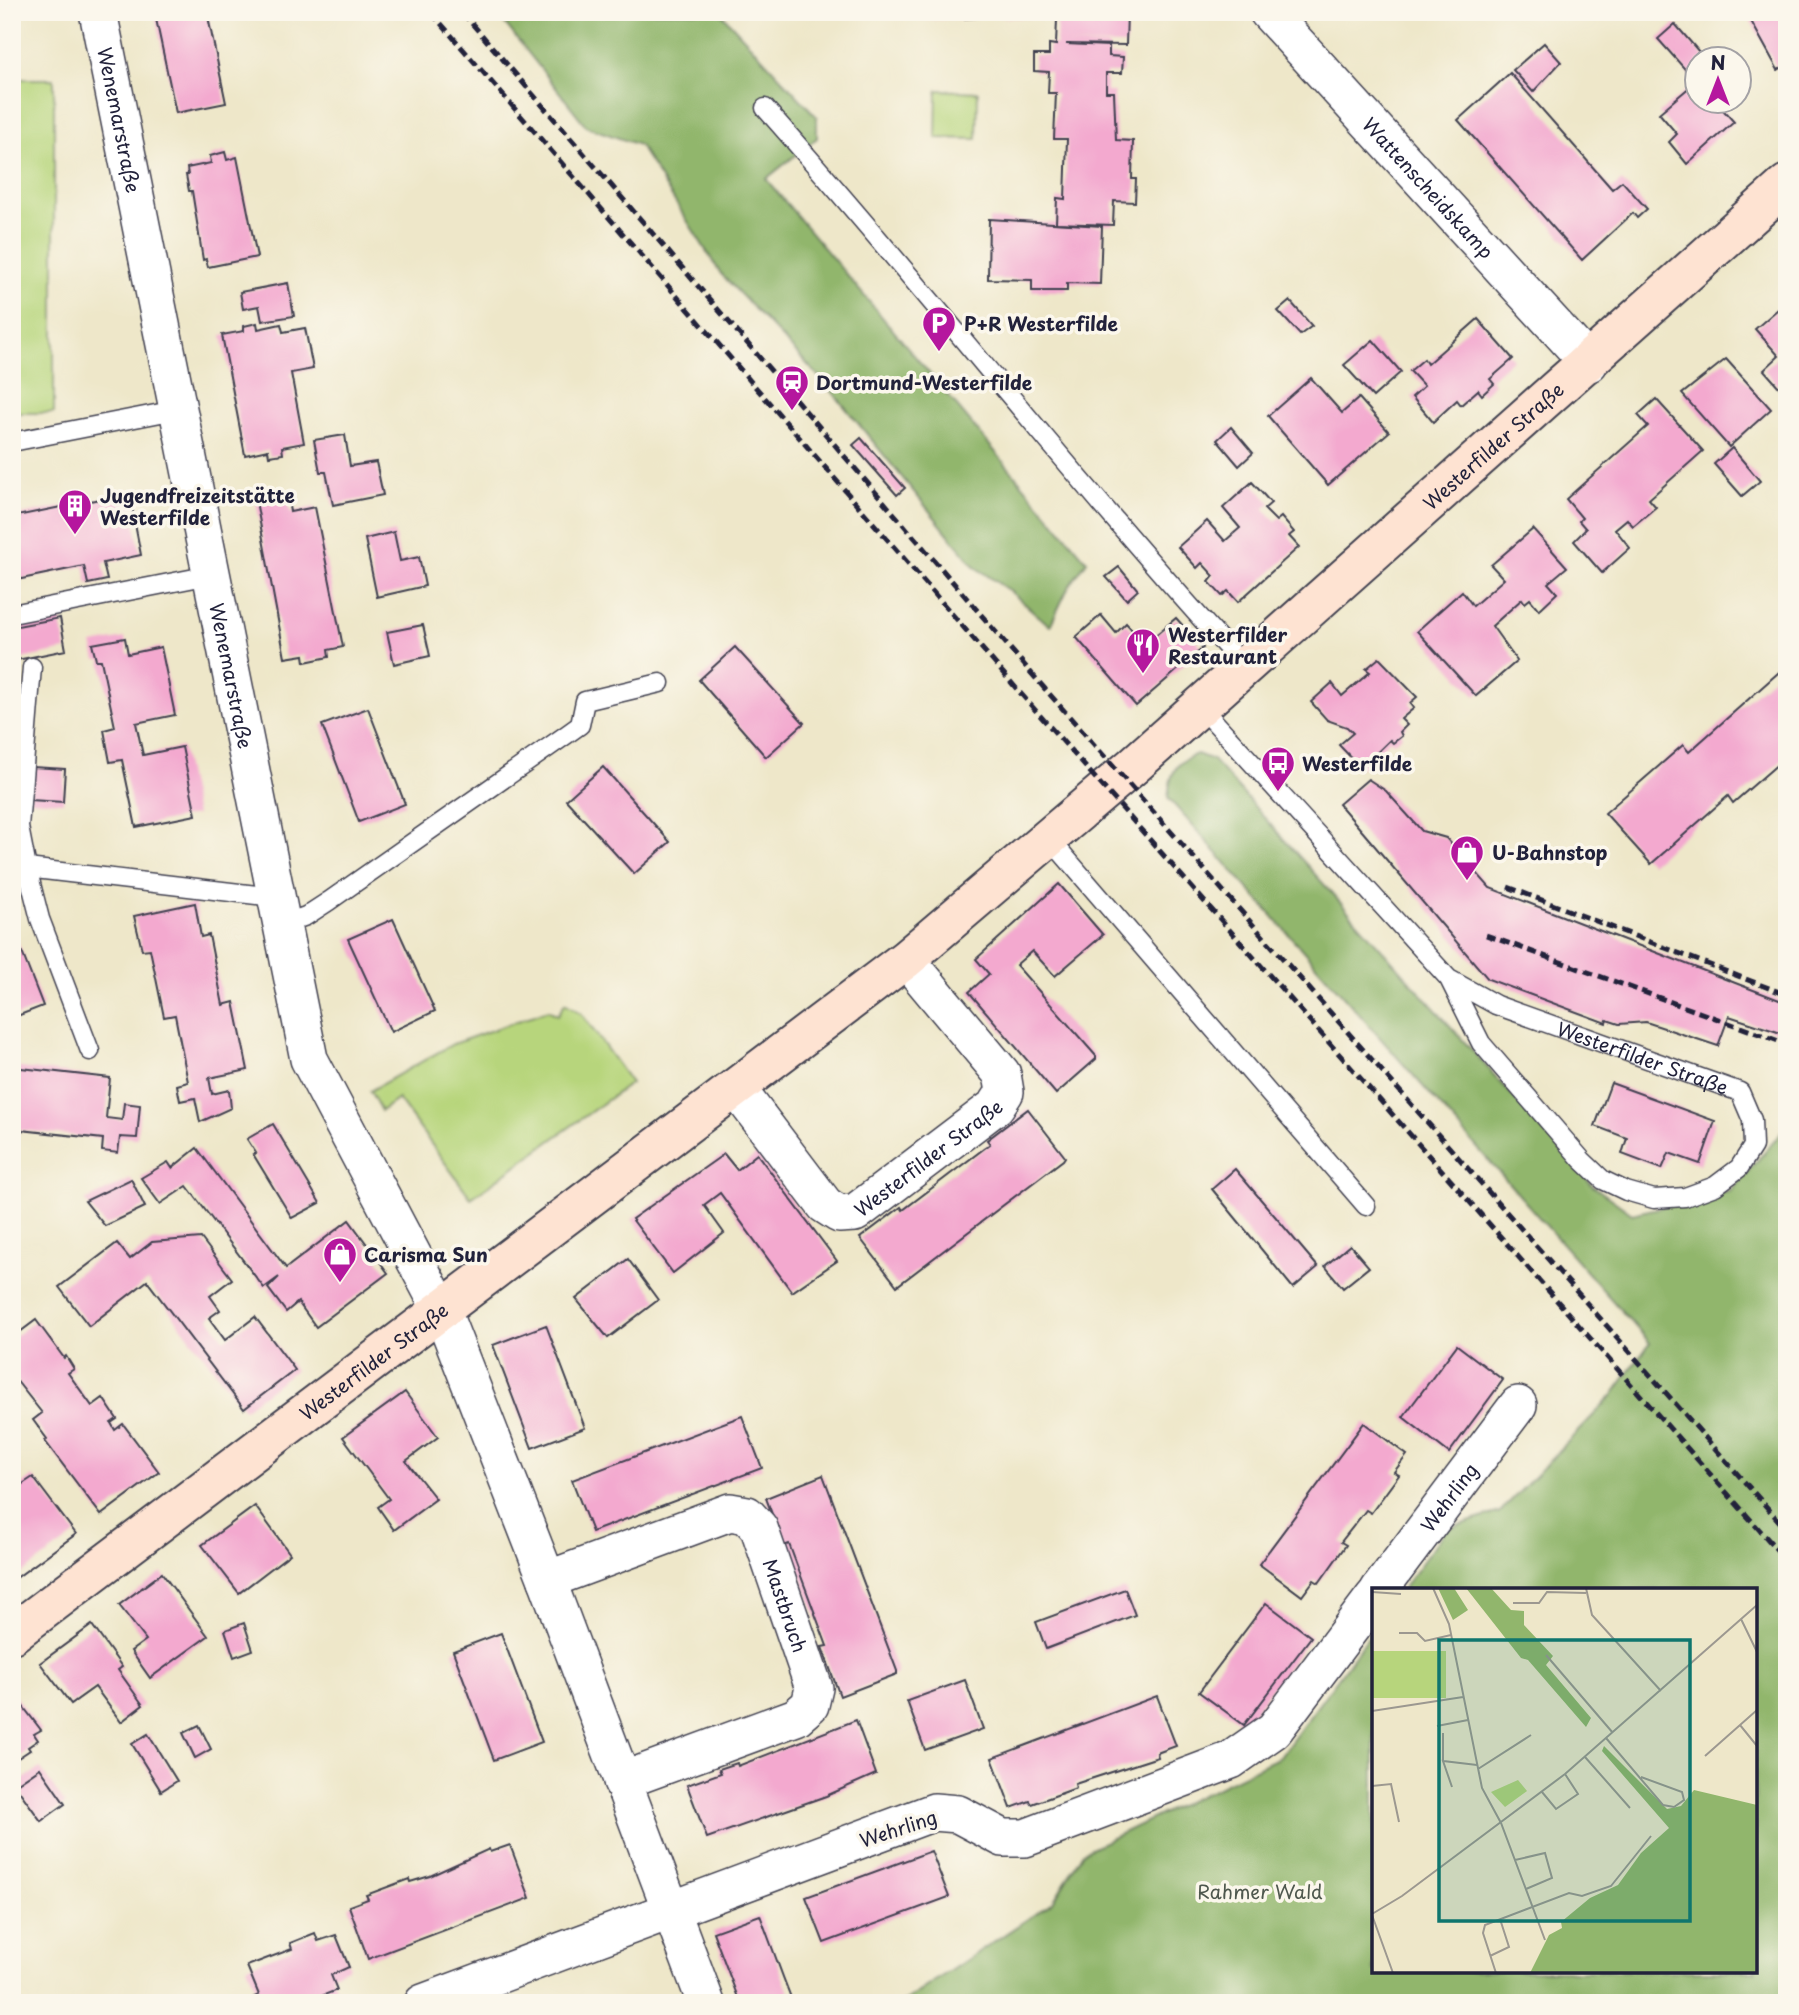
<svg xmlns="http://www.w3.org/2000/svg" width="1799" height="2015" font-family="'Playpen Sans',sans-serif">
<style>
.green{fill:#b7d57c;stroke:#6c7c5c;stroke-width:2}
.forest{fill:#91b66c;stroke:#5a6c54;stroke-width:2}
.building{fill:#f3a9cf}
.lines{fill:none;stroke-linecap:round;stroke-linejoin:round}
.lane-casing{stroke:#414050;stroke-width:21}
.street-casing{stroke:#414050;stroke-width:40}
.secondary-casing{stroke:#414050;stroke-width:42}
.lane{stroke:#fff;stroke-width:18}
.street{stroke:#fff;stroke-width:37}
.secondary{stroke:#fee3d2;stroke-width:38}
.rail{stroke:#22223b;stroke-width:5;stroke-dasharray:10 5;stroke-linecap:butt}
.labels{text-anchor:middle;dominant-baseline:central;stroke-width:7;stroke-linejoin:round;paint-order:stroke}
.street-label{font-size:19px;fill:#22223b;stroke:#fbf7ec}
.poi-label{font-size:19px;font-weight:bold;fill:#22223b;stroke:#fbf7ec;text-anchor:start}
.park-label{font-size:19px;fill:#4f584e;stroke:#fbf7ec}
.inset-road{fill:none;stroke:#9c9890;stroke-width:2}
.view{fill:#0f766e;fill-opacity:0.15;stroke:#0f766e;stroke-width:3.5}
.inset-edge{fill:none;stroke:#22223b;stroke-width:3.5}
</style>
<rect width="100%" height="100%" fill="#fbf7ec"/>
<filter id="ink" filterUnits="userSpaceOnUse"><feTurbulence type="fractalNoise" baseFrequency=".0143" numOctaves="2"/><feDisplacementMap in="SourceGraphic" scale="14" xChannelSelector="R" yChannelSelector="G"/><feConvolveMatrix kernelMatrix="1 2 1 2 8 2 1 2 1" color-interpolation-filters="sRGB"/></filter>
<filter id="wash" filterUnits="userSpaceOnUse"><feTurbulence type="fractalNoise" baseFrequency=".00686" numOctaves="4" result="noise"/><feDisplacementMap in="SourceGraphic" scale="28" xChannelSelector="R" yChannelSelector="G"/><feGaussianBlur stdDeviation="1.57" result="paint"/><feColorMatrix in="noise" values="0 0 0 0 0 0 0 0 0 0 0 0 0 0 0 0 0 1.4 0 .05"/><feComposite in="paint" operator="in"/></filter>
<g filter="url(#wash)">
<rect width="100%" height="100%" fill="#eee7c9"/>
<g class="green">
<rect x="12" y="79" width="42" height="334"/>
<polygon points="937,90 978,92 977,139 936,138"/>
<polygon points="565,1003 581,1013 631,1083 471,1198 398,1099 381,1111 370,1091 453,1044 548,1010 558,1015"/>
</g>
<g class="forest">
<polygon points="496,12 720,12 817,117 817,138 766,179 1087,561 1068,588 1050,626 1011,592 975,567 827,385 721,274 639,145 587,127"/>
<path d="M1197 754 1213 760 1593 1186 1632 1214 1731 1191 1787 1126V2003H902L1053 1902 1083 1852 1280 1757 1374 1629V1971H1755V1590H1402L1446 1529 1500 1512 1612 1396 1650 1343 1168 798C1170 775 1174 762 1197 754Z"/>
</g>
<g id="blocks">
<g class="building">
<polygon points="168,12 207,12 226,103 176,113 156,19 168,16"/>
<polygon points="852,12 879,12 879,16 852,15"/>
<polygon points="918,12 977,12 977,18 918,20"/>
<polygon points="1000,12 1127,12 1126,45 1066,44 1109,46 1109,56 1123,57 1122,73 1106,73 1106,92 1114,92 1116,140 1133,141 1132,179 1136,179 1135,202 1114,201 1113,225 1056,223 1057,198 1065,199 1067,139 1054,139 1056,93 1048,93 1049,72 1034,71 1034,55 1049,55 1049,44 1056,45 1057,19 1000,17"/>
<polygon points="1746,12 1787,12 1787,64 1778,70"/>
<polygon points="1675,24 1706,60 1698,60 1698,71 1691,76 1658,39"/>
<polygon points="1544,43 1561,62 1533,92 1513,70"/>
<polygon points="1510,73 1612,189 1622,181 1647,209 1637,218 1633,213 1582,260 1458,120"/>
<polygon points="1698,80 1698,102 1716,102 1734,122 1687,164 1669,142 1677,134 1659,113"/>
<polygon points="225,152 227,160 237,157 257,257 208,267 206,259 203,260 192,191 189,191 186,175 188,175 187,168 211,163 210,156"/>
<polygon points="989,219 1102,226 1100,284 1067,283 1067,291 1032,291 1032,280 988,279"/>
<polygon points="288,283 294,316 262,321 259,306 243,309 240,292"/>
<polygon points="1787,296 1787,396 1764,370 1779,356 1755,329 1785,303 1782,300"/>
<polygon points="1290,301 1312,326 1300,335 1278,311"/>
<polygon points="1478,319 1513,359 1490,379 1494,384 1482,395 1478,390 1461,405 1457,400 1433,422 1412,397 1424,386 1410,371 1424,359 1427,364"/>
<polygon points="257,323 258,329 281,324 283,332 305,328 313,369 291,373 304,443 282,447 283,454 269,456 268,450 245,455 222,335 244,331 244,326"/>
<polygon points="1373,340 1401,372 1373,397 1344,365"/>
<polygon points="1726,359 1771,409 1729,447 1682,394"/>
<polygon points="1311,378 1342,413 1359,398 1389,432 1328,485 1268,416"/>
<polygon points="1656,399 1703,451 1649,499 1656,507 1633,526 1627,519 1615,529 1630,548 1602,573 1574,541 1586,529 1579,521 1582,518 1566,499 1648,426 1638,415"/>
<polygon points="1231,427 1253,453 1239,466 1217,440"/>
<polygon points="345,435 350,466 376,462 383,495 333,505 326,472 320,472 314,440"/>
<polygon points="861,438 905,488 897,495 853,445"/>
<polygon points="1732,448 1760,481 1742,496 1714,464"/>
<polygon points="1252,482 1271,503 1264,509 1276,521 1281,517 1294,532 1289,536 1299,547 1238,602 1228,591 1222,596 1209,582 1214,576 1202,563 1197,568 1178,547 1207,521 1225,541 1233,534 1240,528 1223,508"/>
<polygon points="129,493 141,555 103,563 107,580 88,584 84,566 12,581 12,517"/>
<polygon points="287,494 290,512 315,507 343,647 328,650 329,657 305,662 304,655 285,658 256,501"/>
<polygon points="1533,529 1567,567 1548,583 1557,593 1539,610 1530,599 1525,603 1522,599 1492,626 1517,661 1476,696 1417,631 1462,591 1473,606 1504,579 1491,565"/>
<polygon points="394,532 400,561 419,557 425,586 377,597 365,539"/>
<polygon points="1119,567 1138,590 1127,600 1106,577"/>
<polygon points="1101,615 1116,633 1126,623 1145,644 1176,618 1203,648 1136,706 1076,637"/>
<polygon points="60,618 66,650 12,661 12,627"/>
<polygon points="423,625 430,656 394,664 387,632"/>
<polygon points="125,638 128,654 161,647 175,715 136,723 143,755 182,747 196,815 136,827 122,760 110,762 104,730 115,727 101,660 96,660 92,644"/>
<polygon points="735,647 804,723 766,757 699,680"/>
<polygon points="1379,658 1417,697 1410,703 1414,708 1401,719 1407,725 1400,732 1402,736 1393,743 1390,740 1361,768 1339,745 1353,733 1347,727 1327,720 1311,702 1332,683 1342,696 1370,672 1366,669"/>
<polygon points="1787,665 1787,756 1733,803 1728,796 1651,864 1605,813 1683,745 1689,752"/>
<polygon points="368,708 405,804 359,822 322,725"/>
<polygon points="32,767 65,769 63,802 30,800"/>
<polygon points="603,767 670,842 634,874 566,800"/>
<polygon points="1368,779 1386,791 1422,831 1446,838 1490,888 1787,1003 1787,1035 1729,1016 1718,1046 1646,1022 1619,1024 1607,1020 1606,1023 1488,979 1339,804"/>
<polygon points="1059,884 1103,935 1055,976 1032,951 1016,965 1096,1056 1096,1059 1056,1094 969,992 989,974 976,959"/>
<polygon points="195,903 201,937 209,935 223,1005 234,1002 248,1070 209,1078 212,1094 229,1090 231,1108 200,1122 195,1098 180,1101 177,1085 188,1082 175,1015 164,1017 150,949 142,950 134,916"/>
<polygon points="393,919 435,1011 391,1032 348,939"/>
<polygon points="18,942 43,1006 12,1018 12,944"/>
<polygon points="12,1067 110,1078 106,1118 122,1120 124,1103 140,1105 137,1138 120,1137 118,1153 102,1151 103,1139 12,1129"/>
<polygon points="1611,1083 1715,1121 1700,1164 1669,1153 1662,1169 1622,1154 1627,1138 1595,1126"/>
<polygon points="1028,1109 1065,1157 1063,1160 897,1286 860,1238 901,1207 903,1210 953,1172 990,1144 987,1140"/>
<polygon points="273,1124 320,1203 292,1218 253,1154 256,1153 247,1139"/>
<polygon points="197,1148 286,1268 349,1220 388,1273 316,1327 298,1302 286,1312 268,1288 279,1277 264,1288 187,1186 160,1204 141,1178 168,1162 172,1168"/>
<polygon points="724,1154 737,1170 757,1154 837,1261 792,1292 720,1193 704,1205 724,1233 673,1273 632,1219"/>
<polygon points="1235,1169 1318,1267 1293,1288 1212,1189"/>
<polygon points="131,1179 145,1207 105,1226 85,1201"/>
<polygon points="201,1238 232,1279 210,1296 220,1310 209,1318 225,1340 255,1317 295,1370 244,1409 147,1281 89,1326 59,1287 117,1243 130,1259 152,1242"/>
<polygon points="1350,1245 1369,1267 1343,1288 1325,1266"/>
<polygon points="628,1259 658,1300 608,1338 576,1299"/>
<polygon points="36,1320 64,1358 66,1356 74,1369 68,1373 92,1406 103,1398 117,1419 111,1423 115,1430 123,1424 159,1472 101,1515 45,1441 47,1439 33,1420 42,1413 12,1375 12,1338"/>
<polygon points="546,1325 585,1428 532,1448 493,1345"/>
<polygon points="1457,1345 1503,1380 1449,1453 1403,1417"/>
<polygon points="405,1392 438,1437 406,1461 436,1499 394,1530 378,1507 389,1499 343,1437"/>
<polygon points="742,1416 762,1468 592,1532 572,1480"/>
<polygon points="1364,1423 1407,1455 1394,1472 1399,1475 1371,1513 1366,1510 1341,1542 1346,1545 1319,1583 1314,1580 1302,1596 1259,1564"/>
<polygon points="12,1474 21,1485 33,1477 76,1534 12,1581"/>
<polygon points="823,1475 897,1671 897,1674 840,1696 822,1647 827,1646 789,1544 784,1546 766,1498"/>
<polygon points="255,1506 290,1554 239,1593 202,1545"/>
<polygon points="162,1573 208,1636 150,1678 131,1651 146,1640 119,1605"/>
<polygon points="1125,1589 1135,1615 1046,1649 1036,1622"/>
<polygon points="1266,1603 1311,1637 1244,1725 1199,1692"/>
<polygon points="244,1623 253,1650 234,1657 225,1630"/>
<polygon points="92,1625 122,1667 118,1670 143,1705 121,1722 95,1687 71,1704 40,1663"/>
<polygon points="501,1633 542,1742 494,1760 453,1651"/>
<polygon points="965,1680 983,1729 925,1750 907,1701"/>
<polygon points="12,1692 41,1730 34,1734 38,1740 28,1747 30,1750 12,1762"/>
<polygon points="1157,1696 1176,1746 1157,1753 1158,1757 1075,1784 1076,1788 1032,1804 1030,1801 1011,1808 992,1758"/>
<polygon points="856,1720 876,1774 826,1796 707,1838 687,1785 721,1773 719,1769 737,1763 738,1766"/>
<polygon points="199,1725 211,1749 195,1758 183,1733"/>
<polygon points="148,1734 177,1781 161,1791 132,1744"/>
<polygon points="40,1768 65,1804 41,1821 15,1785"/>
<polygon points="510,1845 530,1898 368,1959 349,1906 368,1899 366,1895 409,1879 410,1882 430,1876 489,1849 490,1852"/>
<polygon points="931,1851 949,1897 824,1943 806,1897"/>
<polygon points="760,1915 783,1977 793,2003 740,2003 737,1995 713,1932"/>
<polygon points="315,1933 318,1941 336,1935 349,1967 331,1975 337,1990 304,2003 242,2003 259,1995 247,1966 292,1949 290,1943"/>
</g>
</g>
</g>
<g filter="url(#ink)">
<use href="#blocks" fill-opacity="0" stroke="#414050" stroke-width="2"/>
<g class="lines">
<g class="lane-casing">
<g id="lane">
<path d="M765 108C928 291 1078 485 1244 666"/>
<polyline points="12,442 176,410"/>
<polyline points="12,614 210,575"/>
<path id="s1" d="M1200 706 1449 979 1496 1005 1740 1092 1752 1120 1753 1146 1739 1168 1715 1186 1685 1197 1654 1199 1626 1191 1603 1180 1582 1160 1481 1043 1449 979"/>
<polyline points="1049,838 1366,1206"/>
<polyline points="27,868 19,827 32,667"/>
<polyline points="281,925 306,916 329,901 566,735 580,725 585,701 660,683"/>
<polyline points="90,1051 40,919 27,868 274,897"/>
</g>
</g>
<g class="street-casing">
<g id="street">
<path id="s2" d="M98 12 309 1059 442 1311 547 1580 706 2003"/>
<path id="s3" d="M1268 12 1589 363"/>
<path id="s4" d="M737 1089 825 1205 839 1214 855 1213 996 1106 1005 1092 1002 1074 906 959"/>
<path id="s5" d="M547 1580 730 1512 747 1515 759 1528 814 1688 810 1705 796 1717 622 1781"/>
<path id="s6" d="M1379 1590 1518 1405"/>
<polyline points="423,2003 934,1812 958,1814 1003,1838 1025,1838 1231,1760 1274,1730 1374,1597"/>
</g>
</g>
<g class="secondary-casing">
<g id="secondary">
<path id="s7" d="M12 1634 906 959 1133 766 1787 184"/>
</g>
</g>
<use href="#lane" class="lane"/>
<use href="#street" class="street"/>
<use href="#secondary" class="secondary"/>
<g class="rail">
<polyline points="431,12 1029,703 1787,1561"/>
<polyline points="462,12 1045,689 1787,1530"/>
<polyline points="1508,887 1787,995"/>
<polyline points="1486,935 1787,1044"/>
</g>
</g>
</g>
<defs>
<g id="parking-pin" transform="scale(1.75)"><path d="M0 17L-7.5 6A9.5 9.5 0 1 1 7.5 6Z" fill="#b5179e" stroke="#fbf7ec"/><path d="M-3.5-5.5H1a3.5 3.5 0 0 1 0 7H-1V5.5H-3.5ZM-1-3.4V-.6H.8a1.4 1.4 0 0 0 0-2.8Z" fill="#fff"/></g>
<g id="station-pin" transform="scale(1.75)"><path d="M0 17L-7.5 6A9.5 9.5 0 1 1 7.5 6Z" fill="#b5179e" stroke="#fbf7ec"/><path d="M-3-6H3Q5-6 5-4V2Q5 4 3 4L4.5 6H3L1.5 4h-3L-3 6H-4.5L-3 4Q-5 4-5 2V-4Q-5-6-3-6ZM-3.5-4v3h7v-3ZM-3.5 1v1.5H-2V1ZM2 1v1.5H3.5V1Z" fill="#fff"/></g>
<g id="building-pin" transform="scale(1.75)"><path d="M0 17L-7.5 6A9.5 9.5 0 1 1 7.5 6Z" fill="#b5179e" stroke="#fbf7ec"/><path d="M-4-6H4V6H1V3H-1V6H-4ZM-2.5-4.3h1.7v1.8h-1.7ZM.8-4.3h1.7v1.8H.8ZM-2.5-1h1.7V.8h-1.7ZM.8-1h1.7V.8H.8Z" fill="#fff"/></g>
<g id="restaurant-pin" transform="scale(1.75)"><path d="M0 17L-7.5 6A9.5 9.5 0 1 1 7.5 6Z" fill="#b5179e" stroke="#fbf7ec"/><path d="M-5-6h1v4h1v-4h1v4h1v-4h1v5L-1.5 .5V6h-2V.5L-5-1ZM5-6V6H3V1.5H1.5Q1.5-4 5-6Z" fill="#fff"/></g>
<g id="bus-pin" transform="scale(1.75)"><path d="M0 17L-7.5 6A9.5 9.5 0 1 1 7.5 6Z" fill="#b5179e" stroke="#fbf7ec"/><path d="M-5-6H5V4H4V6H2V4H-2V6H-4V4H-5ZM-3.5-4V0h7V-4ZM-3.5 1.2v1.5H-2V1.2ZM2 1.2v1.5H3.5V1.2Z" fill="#fff"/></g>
<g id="shop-pin" transform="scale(1.75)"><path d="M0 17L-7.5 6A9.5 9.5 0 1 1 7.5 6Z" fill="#b5179e" stroke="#fbf7ec"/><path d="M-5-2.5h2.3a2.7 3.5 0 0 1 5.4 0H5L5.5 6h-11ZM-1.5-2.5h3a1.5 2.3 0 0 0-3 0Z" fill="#fff"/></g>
</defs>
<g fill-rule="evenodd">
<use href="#parking-pin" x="939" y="323"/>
<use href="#station-pin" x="792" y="382"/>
<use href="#building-pin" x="75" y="506"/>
<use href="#restaurant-pin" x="1143" y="645"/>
<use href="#bus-pin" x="1278" y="763"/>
<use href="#shop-pin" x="1467" y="852"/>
<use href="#shop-pin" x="340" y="1254"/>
</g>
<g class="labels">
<g class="street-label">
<text stroke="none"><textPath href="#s2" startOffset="110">Wenemarstraße</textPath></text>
<text stroke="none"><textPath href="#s3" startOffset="238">Wattenscheidskamp</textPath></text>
<text stroke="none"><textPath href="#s7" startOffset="1900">Westerfilder Straße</textPath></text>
<text stroke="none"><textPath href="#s2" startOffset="677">Wenemarstraße</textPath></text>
<text stroke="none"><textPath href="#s1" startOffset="579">Westerfilder Straße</textPath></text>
<text stroke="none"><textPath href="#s4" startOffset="270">Westerfilder Straße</textPath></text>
<text stroke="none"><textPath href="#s7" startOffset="453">Westerfilder Straße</textPath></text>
<text stroke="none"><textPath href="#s6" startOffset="116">Wehrling</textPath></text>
<text stroke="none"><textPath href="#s5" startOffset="312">Mastbruch</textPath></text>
<text transform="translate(898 1828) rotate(-18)">Wehrling</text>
</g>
<g class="poi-label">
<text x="964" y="323">P+R Westerfilde</text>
<text x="816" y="382">Dortmund-Westerfilde</text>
<text x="100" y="495">Jugendfreizeitstätte<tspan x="100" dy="22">Westerfilde</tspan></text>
<text x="1168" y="634">Westerfilder<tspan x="1168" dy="22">Restaurant</tspan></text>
<text x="1302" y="763">Westerfilde</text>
<text x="1492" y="852">U-Bahnstop</text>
<text x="364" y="1254">Carisma Sun</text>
</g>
<g class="park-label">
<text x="1260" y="1891">Rahmer Wald</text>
</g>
</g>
<g transform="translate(1372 1588)">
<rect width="385" height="385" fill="#eee7c9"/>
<path d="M0 63H74V110H0ZM146 192 155 203 133 219 119 204Z" fill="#b7d57c"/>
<path d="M66 0H82L96 22 81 32ZM94 0H119L139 22 152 23V37L181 68 174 77 219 130 214 139 156 72 149 70ZM232 158 295 221 309 218 322 202 385 217V385H158L177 347 190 340 189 334 218 310 246 297 269 265 297 240 230 163Z" fill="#91b66c"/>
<path class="inset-road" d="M61 0 77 36 110 200 129 235 173 352M214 0 220 27 289 103M0 4 29 6M141 15H167L175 4 214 5M369 31 385 64M27 45H45L53 53 79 47M174 67 241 145M0 123 91 109M368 137 385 158M65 138 96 132M234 150 291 217 302 219 312 212 310 204 269 189M333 168 385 122M213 169 258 220M71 173V145M106 181 159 147M0 198 19 196 27 234M80 199 71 173 105 177M170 204 184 221 206 206 193 186M143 272 173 265 180 290 154 301M0 326 30 308 193 186 385 17M0 327 21 385M118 368 137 359 128 331M124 385 111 345 113 337 197 305 210 308 239 298 279 248"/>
<path class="view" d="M67 52H318V333H67Z"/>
<rect width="385" height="385" class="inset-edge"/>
</g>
<rect width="1799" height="2015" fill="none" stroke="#fbf7ec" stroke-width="42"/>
<g transform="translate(1718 80)"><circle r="33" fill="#fbf7ec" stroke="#a4a2a5" stroke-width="2"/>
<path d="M0-5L12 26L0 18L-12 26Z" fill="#b5179e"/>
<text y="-10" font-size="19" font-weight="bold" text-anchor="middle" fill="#22223b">N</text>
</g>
</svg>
